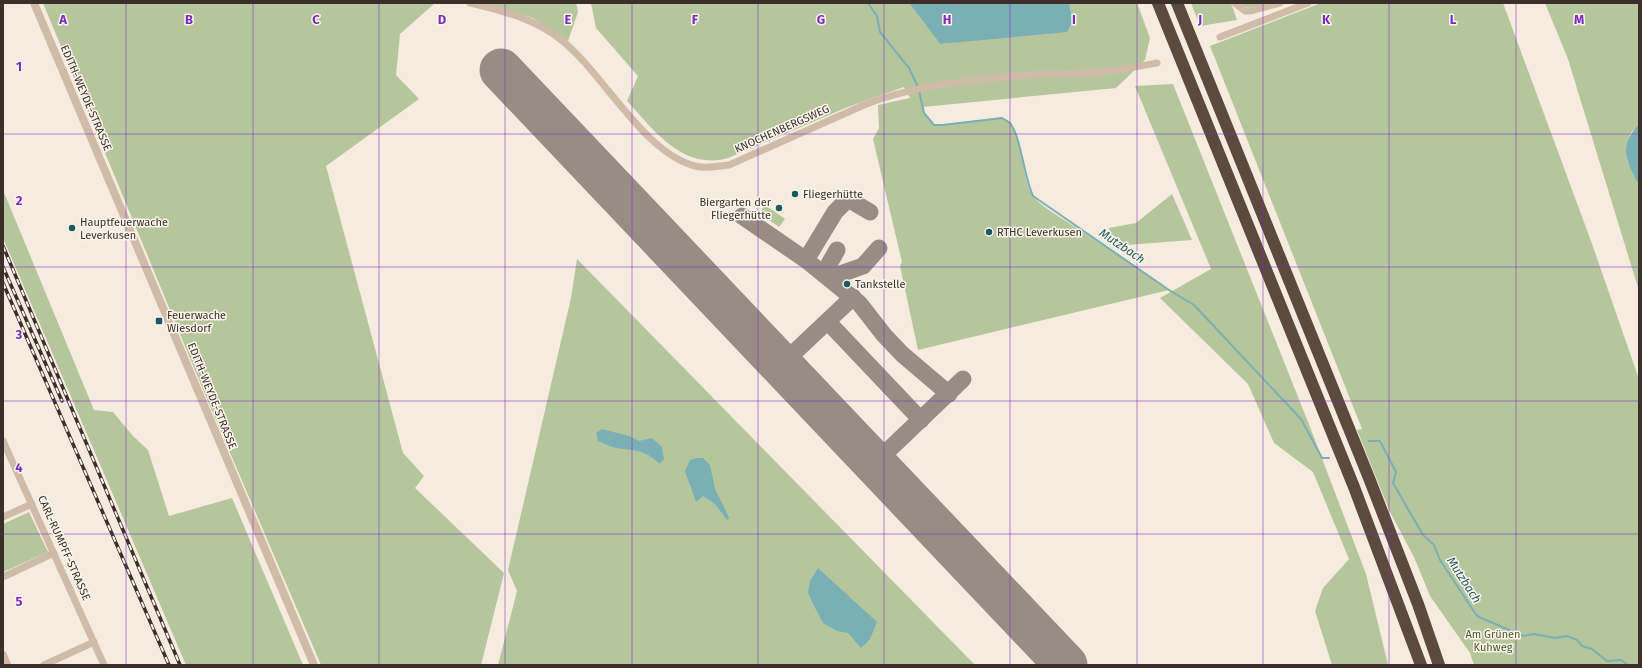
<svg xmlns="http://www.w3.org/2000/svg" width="1642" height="668" font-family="'Fira Sans',sans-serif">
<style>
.green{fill:#b6c69c}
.water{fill:#7ab0b5}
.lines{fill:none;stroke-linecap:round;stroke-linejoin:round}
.stream{stroke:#7ab0b5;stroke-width:2}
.taxiway{stroke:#988d84;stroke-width:17}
.runway{stroke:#988d84;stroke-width:43}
.minor{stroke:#cfbba8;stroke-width:7}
.tertiary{stroke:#cfbba8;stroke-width:8}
.motorway{stroke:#5d4a3f;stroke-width:12}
.rail-casing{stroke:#3b2f29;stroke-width:3.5}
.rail{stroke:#fcf5ec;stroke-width:2;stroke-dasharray:6;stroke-linecap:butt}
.grid{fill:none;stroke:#7b2cbf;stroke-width:1;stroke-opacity:0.55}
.poi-dot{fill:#1a5a61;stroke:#fcf5ec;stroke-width:1.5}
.labels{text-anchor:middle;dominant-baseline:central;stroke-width:3;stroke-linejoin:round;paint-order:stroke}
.street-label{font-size:11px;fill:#3b2f29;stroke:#fcf5ec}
.poi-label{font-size:11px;fill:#3b2f29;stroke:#fcf5ec;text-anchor:start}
.park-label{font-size:11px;fill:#485c2a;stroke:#fcf5ec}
.water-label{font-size:12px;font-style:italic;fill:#1a5a61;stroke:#fcf5ec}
.grid-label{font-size:13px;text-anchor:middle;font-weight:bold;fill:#7b2cbf;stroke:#fcf5ec;stroke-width:3;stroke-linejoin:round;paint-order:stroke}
</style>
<rect width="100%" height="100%" fill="#f5ebde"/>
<g class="green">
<polygon points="43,3 435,3 400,34 396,75 419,99 326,166 403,453 424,476 415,488 504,573 481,665 321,665 204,392"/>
<polygon points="485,3 576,3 578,12 568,41 533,18"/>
<path d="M591 3H909L940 44 1003 37 1073 21 1069 3H1137L1150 38 1145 60 1116 88 923 107 924 113 934 125 1002 118C1026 130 1019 175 1033 196 1040 206 1062 218 1072 225 1105 246 1137 267 1169 290L918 350 900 266 902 262 873 139 879 128 878 105 910 98 904 87 848 107 728 158C683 171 654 130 627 101L638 76 596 28Z"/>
<polygon points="1191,3 1231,3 1237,20 1200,26"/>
<path d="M1237 3H1270C1258 7 1248 11 1237 3Z"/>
<polygon points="1321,3 1503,3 1591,241 1639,379 1639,665 1474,665 1470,653 1430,596 1414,557 1390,512 1357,430 1362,429 1210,46"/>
<polygon points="1545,3 1639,3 1639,124 1630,134 1627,160 1639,185 1639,291 1568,59"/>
<polygon points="1173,84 1310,427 1366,574 1388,665 1332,665 1315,611 1323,588 1349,559 1313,472 1274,443 1248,384 1160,298 1211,269 1135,86"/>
<polygon points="3,190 94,410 113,412 133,436 148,450 169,516 232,498 303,665 186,665 3,238"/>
<polygon points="1172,194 1192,240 1113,246 1109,228 1136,223"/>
<polygon points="765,205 785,219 779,227 759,213"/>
<polygon points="577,259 975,665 498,665 517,591 508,570 571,298"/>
<polygon points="29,512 48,552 3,572 3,524"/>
</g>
<g class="water">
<polygon points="909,3 1069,3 1073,21 1067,32 940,44"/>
<path d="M1639 124V185C1626 160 1618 147 1639 124Z"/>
<path d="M602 429 629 436 639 441 652 438 662 447 664 459 660 464C644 449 636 451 616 448 610 447 604 443 598 441L596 433Z"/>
<polygon points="696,458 703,458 710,465 715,489 728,515 729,518 727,520 715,504 703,496 696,502 685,471 690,460"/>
<polygon points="818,568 877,622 870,639 861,648 848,633 837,631 823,623 813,604 808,593 810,581"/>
</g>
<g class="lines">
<g class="stream">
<polyline points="868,3 877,16 880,32 909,68 918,87"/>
<path d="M919 91 924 113 934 125H943L1002 118C1005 120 1008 121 1010 123 1021 137 1024 177 1033 196L1169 290 1194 305 1301 419 1322 458H1329"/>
<polyline points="1369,441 1380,441 1396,472 1393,483 1423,535 1434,545 1440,560 1477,616 1523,636 1534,634 1555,638 1567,636 1577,640 1582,646 1592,649 1607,661 1621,660 1628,665"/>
</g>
<g class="taxiway">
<polyline points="870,212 848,199 835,212 806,260 859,303 884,335 902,354 949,394"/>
<polyline points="742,216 806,260"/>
<polyline points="824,273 837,250"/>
<polyline points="829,278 863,266 879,248"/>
<polyline points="828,322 921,420"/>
<polyline points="782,364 853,297"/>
<polyline points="875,463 963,379"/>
</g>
<polyline class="runway" points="501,70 1066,665"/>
<g class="minor">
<path d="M470 3C502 11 534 18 560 39 603 72 643 153 695 166 706 169 718 166 729 165L864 105C917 84 983 78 1040 74 1057 73 1074 74 1091 73 1114 71 1135 67 1157 63"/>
<polyline points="1235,3 1245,11 1250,11 1280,3"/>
<polyline points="1220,37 1308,3"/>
<polyline points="3,441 104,665"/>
<polyline points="3,517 32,504"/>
<polyline points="3,577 54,553"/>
<polyline points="44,665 94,642"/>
</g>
<g class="tertiary">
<polyline points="34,3 314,665"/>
<polyline points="3,655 7,665"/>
</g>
<g class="motorway">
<polyline points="1158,3 1354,487 1421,665"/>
<polyline points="1177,3 1369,478 1418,604 1439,665"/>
</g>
<g class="rail-casing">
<g id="rail">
<polyline points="3,246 180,665"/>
<polyline points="3,267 62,401"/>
<polyline points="3,283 169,665"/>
</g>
</g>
<use href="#rail" class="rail"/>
</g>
<path class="grid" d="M126 3V665M253 3V665M379 3V665M505 3V665M632 3V665M758 3V665M884 3V665M1010 3V665M1137 3V665M1263 3V665M1389 3V665M1516 3V665M3 134H1639M3 267H1639M3 401H1639M3 534H1639"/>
<g class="poi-dot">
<circle cx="795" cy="194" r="4"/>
<circle cx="779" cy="208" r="4"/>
<circle cx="72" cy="228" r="4"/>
<circle cx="989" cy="232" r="4"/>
<circle cx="847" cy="284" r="4"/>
<rect x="155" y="317" width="8" height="8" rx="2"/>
</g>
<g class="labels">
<g class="street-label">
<text transform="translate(86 98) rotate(67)">EDITH-WEYDE-STRASSE</text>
<text transform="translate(782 129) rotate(-24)">KNOCHENBERGSWEG</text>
<text transform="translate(212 396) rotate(68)">EDITH-WEYDE-STRASSE</text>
<text transform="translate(64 548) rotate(66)">CARL-RUMPFF-STRASSE</text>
</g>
<g class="poi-label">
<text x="803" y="194">Fliegerhütte</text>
<text x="771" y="202" text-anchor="end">Biergarten der<tspan x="771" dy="13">Fliegerhütte</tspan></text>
<text x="80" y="222">Hauptfeuerwache<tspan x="80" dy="13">Leverkusen</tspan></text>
<text x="997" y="232">RTHC Leverkusen</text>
<text x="855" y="284">Tankstelle</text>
<text x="167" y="315">Feuerwache<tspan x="167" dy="13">Wiesdorf</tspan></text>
</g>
<g class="park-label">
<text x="1493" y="634">Am Grünen<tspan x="1493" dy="13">Kuhweg</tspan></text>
</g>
<g class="water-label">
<text transform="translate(1122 246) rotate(34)">Mutzbach</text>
<text transform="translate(1464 580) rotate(57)">Mutzbach</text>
</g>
</g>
<g class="grid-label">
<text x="63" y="24">A</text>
<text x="189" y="24">B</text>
<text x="316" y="24">C</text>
<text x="442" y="24">D</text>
<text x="568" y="24">E</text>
<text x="695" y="24">F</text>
<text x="821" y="24">G</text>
<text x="947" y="24">H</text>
<text x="1074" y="24">I</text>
<text x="1200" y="24">J</text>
<text x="1326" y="24">K</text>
<text x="1453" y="24">L</text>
<text x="1579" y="24">M</text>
<text x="19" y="71">1</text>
<text x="19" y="205">2</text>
<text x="19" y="339">3</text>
<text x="19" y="472">4</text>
<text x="19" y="606">5</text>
</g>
<rect width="1642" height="668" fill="none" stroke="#3b2f29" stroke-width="8"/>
</svg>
